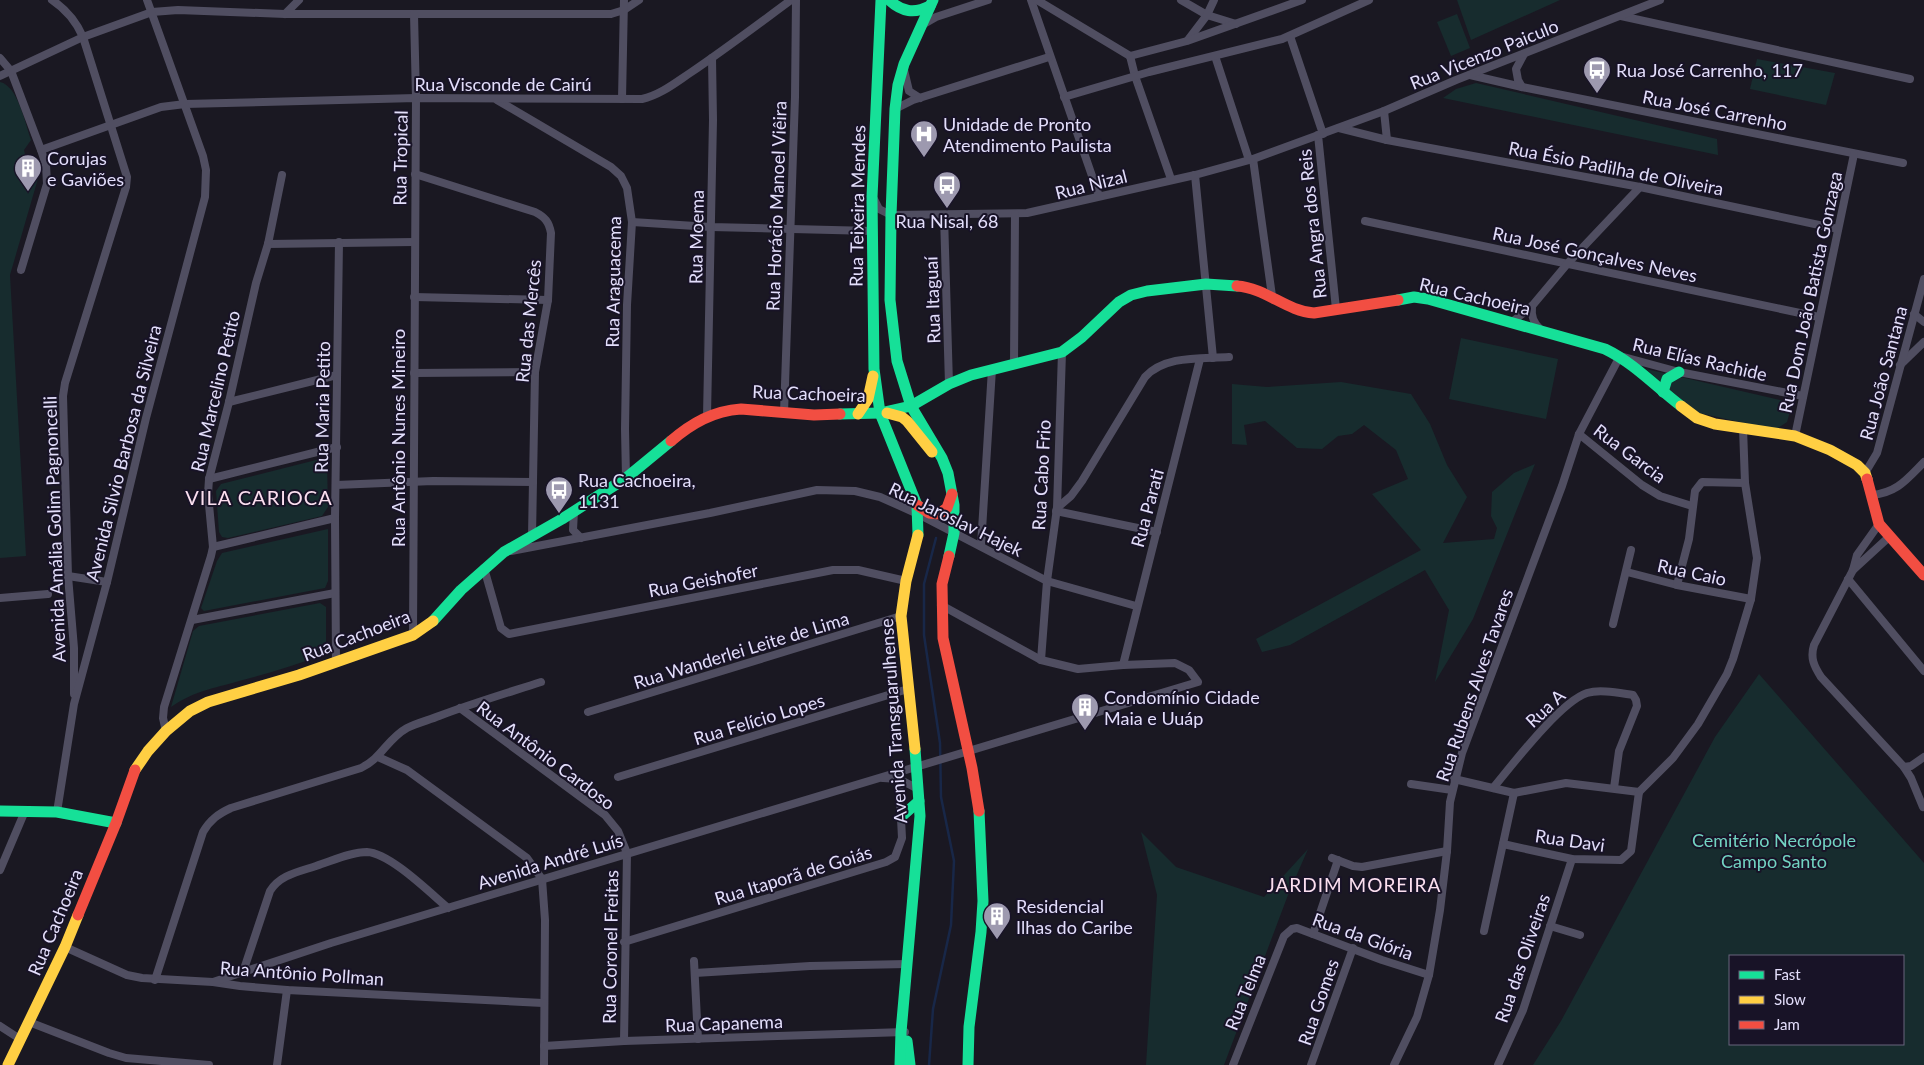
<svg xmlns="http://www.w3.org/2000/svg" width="1924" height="1065" font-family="Lato,sans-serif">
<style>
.green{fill:#172c2e;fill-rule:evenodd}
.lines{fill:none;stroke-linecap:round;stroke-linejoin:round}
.stream{stroke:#182748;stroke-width:2.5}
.street{stroke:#504e61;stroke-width:8}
.fast{stroke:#16e098;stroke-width:11}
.slow{stroke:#ffcf43;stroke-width:11}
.jam{stroke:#f24e42;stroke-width:11}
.labels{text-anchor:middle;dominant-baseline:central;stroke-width:4;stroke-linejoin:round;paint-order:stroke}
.street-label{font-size:18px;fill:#e3defb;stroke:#181327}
.poi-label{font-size:18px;fill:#e3defb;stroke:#181327;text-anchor:start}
.park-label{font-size:18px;fill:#72d3c2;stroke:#181327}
.neighbourhood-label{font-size:19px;letter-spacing:1px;fill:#fbdfef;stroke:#181327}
.quarter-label{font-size:20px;letter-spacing:1px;fill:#fbdfef;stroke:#181327}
</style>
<rect width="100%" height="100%" fill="#1a1822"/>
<g class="green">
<polygon points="1457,0 1560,0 1471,40"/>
<polygon points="1457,14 1470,48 1451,56 1437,22"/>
<polygon points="1757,59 1835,73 1826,105 1750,89"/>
<path d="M0 82C18 86 25 123 31 140L24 150 28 168 39 175 10 275 26 556 0 558Z"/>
<polygon points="1476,83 1717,139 1718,155 1443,98 1456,89"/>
<polygon points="1461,338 1558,359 1546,419 1449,399"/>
<polygon points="1646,369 1784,401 1791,408 1787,422 1775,430 1695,412"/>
<polygon points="1341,382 1411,394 1430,424 1447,465 1467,497 1443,543 1494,539 1497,528 1491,516 1492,492 1514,473 1535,464 1473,619 1435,682 1449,610 1425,570 1290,645 1262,652 1256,639 1421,550 1372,494 1408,479 1396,450 1364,425 1352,434 1338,436 1322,449 1297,448 1265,421 1244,425 1247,445 1232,444 1232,384 1267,387"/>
<polygon points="324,458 327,462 328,507 322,516 228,538 222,537 219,532 216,491 221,484"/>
<polygon points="328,529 328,581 325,588 204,611 201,608 217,561 222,553"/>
<path d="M320 603 326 607V649L324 655C296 664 268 674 239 681 212 689 196 690 171 707L193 631 199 626Z"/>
<path d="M1759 674 1924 863V1065H1533L1561 1021 1715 737ZM1730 956H1903V1044H1730Z"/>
<polygon points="1141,832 1176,867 1264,897 1308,849 1288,895 1224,1065 1146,1065 1157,895"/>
</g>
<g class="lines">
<polyline class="stream" points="929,1065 933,1009 951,925 954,861 941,797 940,743 924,635 924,584 936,538"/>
<g class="street">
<path d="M52 0C67 10 76 21 83 37L127 177 126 187 65 383 63 396 68 576 74 648V694"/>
<polyline points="1031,0 1099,196"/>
<polyline points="1037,0 1130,56"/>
<polyline points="1181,0 1207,15 1236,24"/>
<polyline points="285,14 299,0"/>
<polyline points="1621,16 1910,79"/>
<polyline points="922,25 936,17 988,0"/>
<polyline points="1290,36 1323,134"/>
<polyline points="1188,40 1207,15 1214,0"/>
<polyline points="1130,56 1187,41 1302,0"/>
<polyline points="1130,56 1135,76 1171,179"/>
<polyline points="1215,56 1249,160"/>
<polyline points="0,58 11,71 41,150 46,165 47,184 21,270"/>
<polyline points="904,70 909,91 920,98"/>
<polyline points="1470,75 1522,87 1903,163"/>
<polyline points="0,76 83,37 152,12 178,10 285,14 611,14 624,10 639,0"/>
<polyline points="1522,87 1518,80 1516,69 1524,54"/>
<polyline points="1064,97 1149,72 1282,39 1369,0"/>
<polyline points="622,99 624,0"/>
<polyline points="497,100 611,167 621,176 627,188 632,222 627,305 625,429 626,478"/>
<polyline points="895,109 913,100 1049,57"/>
<polyline points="1384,111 1387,140"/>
<polyline points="1339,128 1387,140 1640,187 1838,229"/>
<polyline points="1318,135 1336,309"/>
<path d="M41 150 161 107 185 104 416 98 642 99C660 95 675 83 690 73 724 50 757 25 791 0"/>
<polyline points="1253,159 1272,296"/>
<path d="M415 174 535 212C545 217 549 222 551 233L548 300 535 372 532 536"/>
<polyline points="1195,175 1213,358"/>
<polyline points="874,199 879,209 891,215 1027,213 1195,175 1253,159 1384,111 1456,80 1660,0"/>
<polyline points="944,216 949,384"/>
<polyline points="1365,221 1819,317"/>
<polyline points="632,222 711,227 872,231"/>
<polyline points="268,244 414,242"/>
<polyline points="414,297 548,300"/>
<path d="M1532 306C1531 316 1533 323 1541 330"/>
<polyline points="1914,314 1924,322"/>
<polyline points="1512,322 1532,306 1568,263 1640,187"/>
<polyline points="1014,364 1015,214"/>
<polyline points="1900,365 1924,342"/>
<polyline points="414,373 535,372"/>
<polyline points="229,402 337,375"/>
<polyline points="784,413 795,97 796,0"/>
<polyline points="707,416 713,120 712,58"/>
<polyline points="1579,434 1642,485 1660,496 1692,506"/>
<polyline points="1795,436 1854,154"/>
<polyline points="1865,473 1877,453 1924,279"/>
<polyline points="209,479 337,447"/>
<polyline points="336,485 433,481 533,482"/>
<path d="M1871 495C1897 493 1907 479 1924 462"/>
<path d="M1057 508 1071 496 1082 481 1145 377C1165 355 1201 359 1229 357"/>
<polyline points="574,511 573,530 581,538"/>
<polyline points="1056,511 1157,532"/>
<path d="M1879 524 1857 555 1853 570 1814 645C1810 658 1814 666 1821 677L1904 767 1911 778 1923 807"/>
<polyline points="981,546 992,369"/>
<polyline points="213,547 335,518"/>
<polyline points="511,551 710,513 817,490 855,491 880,497 918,514 1047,581 1136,606"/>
<polyline points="484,568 501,628 509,634 833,570 858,570 906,581"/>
<polyline points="1853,570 1889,537"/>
<polyline points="1627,572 1677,585 1751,599"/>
<polyline points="68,576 107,582"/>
<polyline points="1848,579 1924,671"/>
<polyline points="1677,585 1689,539 1695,491 1702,482 1745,483"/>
<polyline points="0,598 48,594"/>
<polyline points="192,620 335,593"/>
<polyline points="1613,624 1631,550"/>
<polyline points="413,635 416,98 414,14"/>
<polyline points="1041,660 1047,581 1057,508 1062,352"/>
<polyline points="336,663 335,518 339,242"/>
<polyline points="1123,665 1200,359"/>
<polyline points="460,708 605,815 618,831 627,853 624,1041"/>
<polyline points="588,712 901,616"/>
<polyline points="166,731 163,718 164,707 211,556 213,547 208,494 209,479 229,402 256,283 268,244 282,175"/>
<polyline points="378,757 407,770 527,858 542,879 545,920 544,1065"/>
<polyline points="1904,767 1911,766 1924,757"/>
<polyline points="618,777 908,689"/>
<polyline points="883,778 899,779 918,789"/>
<polyline points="1454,779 1514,793 1566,783 1639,792"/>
<polyline points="1411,784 1452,790"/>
<path d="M1493 788C1513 764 1560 702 1587 693 1600 689 1619 693 1633 695L1636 700 1637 706 1619 751 1614 788"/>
<polyline points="1639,792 1673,758 1698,724 1727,674 1733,659 1751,599 1757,558 1745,483 1743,428"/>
<polyline points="57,812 74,704 107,582 146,418 205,197 206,170 203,156 147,0"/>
<polyline points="1503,844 1572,859 1621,860 1631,851 1639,792"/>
<polyline points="1332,858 1353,866 1362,867 1447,851"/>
<polyline points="0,870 25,811"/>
<polyline points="1550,926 1580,935"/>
<polyline points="1484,931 1514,793"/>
<polyline points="1313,934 1338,860"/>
<polyline points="624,942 886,862 895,857 902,838 899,779"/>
<polyline points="65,947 127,975 142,978 213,982 240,986 287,990 543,1003"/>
<polyline points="694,961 698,1039"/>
<path d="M243 972 270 891C280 875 298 872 316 866 332 861 351 852 367 852 390 853 430 893 448 908"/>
<polyline points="695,973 810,966 907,964"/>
<path d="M155 980 203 832C210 820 218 814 231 808L361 768C382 758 387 739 407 728 417 723 429 720 439 716 473 703 507 693 541 682"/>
<polyline points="213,982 331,943 1198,682 1189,670 1175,663 1123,665 1078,669 1041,660 941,605"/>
<polyline points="29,1022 109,1053 126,1058 209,1065"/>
<polyline points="0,1026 20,1039"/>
<polyline points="544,1046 624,1041 905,1032"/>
<polyline points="277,1065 287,990"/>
<polyline points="1233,1065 1284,936 1292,929 1297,928 1382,960 1429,975"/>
<polyline points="1311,1065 1353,948"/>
<polyline points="1394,1065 1417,1017 1429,975 1440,910 1447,851 1450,802 1462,753 1562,486 1579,434 1620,356 1679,372 1803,396"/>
<polyline points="1498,1065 1523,1010 1572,859"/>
</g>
<g class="fast">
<polyline points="881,0 872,197 874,369 880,413 917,505 918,535"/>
<path d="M889 0C902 12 914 14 930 6"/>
<polyline points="933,0 904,64 898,85 895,109 891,215 890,300 897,361 911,406 942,458 948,473 954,505 954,533 949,556"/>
<path d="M1398 300 1414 297 1428 299 1605 349C1634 363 1655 386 1681 406"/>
<polyline points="1663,392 1667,379 1679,372"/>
<polyline points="840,414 880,413 911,406 949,384 971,375 1062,352 1082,337 1119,302 1131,295 1147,291 1206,284 1237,286"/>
<polyline points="433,621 461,590 504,552 562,519 626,478 671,441"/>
<polyline points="0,811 57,812 116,823"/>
<polyline points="901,817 919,801"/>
<polyline points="907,1041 910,1065"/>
<polyline points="900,1065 901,1032 920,816 915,749"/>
<polyline points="968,1065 969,1027 981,932 983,901 979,811"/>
</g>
<g class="slow">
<polyline points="1681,406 1697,418 1715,424 1795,436 1830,450 1857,465 1865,473 1867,479"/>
<polyline points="887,413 902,417 907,421 932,452"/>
<polyline points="858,414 868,399 873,376"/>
<polyline points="915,749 901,616 906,581 918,535"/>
<polyline points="135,770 148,751 166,731 190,711 208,702 299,675 413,635 433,621"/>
<polyline points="8,1065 65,947 78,915"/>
</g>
<g class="jam">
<path d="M1237 286C1266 288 1286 311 1314 313L1398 300"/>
<path d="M671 441C692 423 713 411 741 409L814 415 840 414"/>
<polyline points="1867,479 1879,524 1924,575"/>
<polyline points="917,505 929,513 939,514 947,508 952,494"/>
<polyline points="949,556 942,584 943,638 972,768 979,811"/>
<polyline points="78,915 116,823 135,770"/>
</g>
</g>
<defs>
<g id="bus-pin" transform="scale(1.4375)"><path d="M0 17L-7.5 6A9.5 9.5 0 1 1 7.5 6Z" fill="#9d99af" stroke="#181327"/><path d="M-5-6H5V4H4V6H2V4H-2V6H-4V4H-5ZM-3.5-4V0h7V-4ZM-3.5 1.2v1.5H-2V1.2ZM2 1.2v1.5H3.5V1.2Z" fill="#fff"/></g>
<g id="hospital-pin" transform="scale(1.4375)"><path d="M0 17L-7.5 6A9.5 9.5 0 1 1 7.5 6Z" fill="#9d99af" stroke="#181327"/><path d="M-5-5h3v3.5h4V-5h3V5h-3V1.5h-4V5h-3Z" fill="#fff"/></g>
<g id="building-pin" transform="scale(1.4375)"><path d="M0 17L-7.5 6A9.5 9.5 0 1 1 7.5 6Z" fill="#9d99af" stroke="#181327"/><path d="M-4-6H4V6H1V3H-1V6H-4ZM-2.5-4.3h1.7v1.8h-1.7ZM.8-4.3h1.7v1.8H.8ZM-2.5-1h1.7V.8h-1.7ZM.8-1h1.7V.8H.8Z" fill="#fff"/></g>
</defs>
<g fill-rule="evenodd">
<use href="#bus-pin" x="1597" y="70"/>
<use href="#hospital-pin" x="924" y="134"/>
<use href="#building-pin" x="28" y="168"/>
<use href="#bus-pin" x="947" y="185"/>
<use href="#bus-pin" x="559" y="490"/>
<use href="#building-pin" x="1085" y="707"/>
<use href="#building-pin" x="997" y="916"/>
</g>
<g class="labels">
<g class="street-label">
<text transform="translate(1484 54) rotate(-22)">Rua Vicenzo Paiculo</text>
<text x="503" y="84">Rua Visconde de Cairú</text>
<text transform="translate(1715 110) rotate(11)">Rua José Carrenho</text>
<text transform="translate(400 158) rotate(-89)">Rua Tropical</text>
<text transform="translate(1616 168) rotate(11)">Rua Ésio Padilha de Oliveira</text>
<text transform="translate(1091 184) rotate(-14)">Rua Nizal</text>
<text transform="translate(776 206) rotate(-88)">Rua Horácio Manoel Viêira</text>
<text transform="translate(857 206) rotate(-89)">Rua Teixeira Mendes</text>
<text transform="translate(1312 224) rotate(-96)">Rua Angra dos Reis</text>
<text transform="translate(696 237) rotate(-89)">Rua Moema</text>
<text transform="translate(1595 254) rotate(12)">Rua José Gonçalves Neves</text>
<text transform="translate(613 282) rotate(-89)">Rua Araguacema</text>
<text transform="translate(1810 292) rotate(-78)">Rua Dom João Batista Gonzaga</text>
<text transform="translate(1475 296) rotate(13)">Rua Cachoeira</text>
<text transform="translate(932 300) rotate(-92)">Rua Itaguaí</text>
<text transform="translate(528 321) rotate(-84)">Rua das Mercês</text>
<text transform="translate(1700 359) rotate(13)">Rua Elías Rachide</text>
<text transform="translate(1883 373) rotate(-75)">Rua João Santana</text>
<text transform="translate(215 391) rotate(-77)">Rua Marcelino Petito</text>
<text transform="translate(809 393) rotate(2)">Rua Cachoeira</text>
<text transform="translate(322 407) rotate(-89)">Rua Maria Petito</text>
<text transform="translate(398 438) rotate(-90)">Rua Antônio Nunes Mineiro</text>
<text transform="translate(123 453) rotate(-76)">Avenida Silvio Barbosa da Silveira</text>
<text transform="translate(1630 453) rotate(37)">Rua Garcia</text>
<text transform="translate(1041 475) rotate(-87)">Rua Cabo Frio</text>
<text transform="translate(1147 508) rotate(-75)">Rua Parati</text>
<text transform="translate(956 519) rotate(26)">Rua Jaroslav Hajek</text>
<text transform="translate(54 529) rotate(-92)">Avenida Amália Golim Pagnoncelli</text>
<text transform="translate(1692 572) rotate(12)">Rua Caio</text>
<text transform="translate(703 580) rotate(-11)">Rua Geishofer</text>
<text transform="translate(356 635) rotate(-21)">Rua Cachoeira</text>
<text transform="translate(741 650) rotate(-17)">Rua Wanderlei Leite de Lima</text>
<text transform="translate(1474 685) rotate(-71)">Rua Rubens Alves Tavares</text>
<text transform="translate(1545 708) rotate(-43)">Rua A</text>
<text transform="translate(759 719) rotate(-17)">Rua Felício Lopes</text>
<text transform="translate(893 721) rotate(-94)">Avenida Transguarulhense</text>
<text transform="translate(546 755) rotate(37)">Rua Antônio Cardoso</text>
<text transform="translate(1570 840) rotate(8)">Rua Davi</text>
<text transform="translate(550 861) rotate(-17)">Avenida André Luís</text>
<text transform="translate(793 875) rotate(-17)">Rua Itaporã de Goiás</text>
<text transform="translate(55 922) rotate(-67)">Rua Cachoeira</text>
<text transform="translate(1363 936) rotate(20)">Rua da Glória</text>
<text transform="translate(610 947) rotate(-89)">Rua Coronel Freitas</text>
<text transform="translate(1522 958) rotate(-71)">Rua das Oliveiras</text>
<text transform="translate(302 973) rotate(4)">Rua Antônio Pollman</text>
<text transform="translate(1245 992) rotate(-68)">Rua Telma</text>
<text transform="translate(1318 1002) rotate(-71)">Rua Gomes</text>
<text transform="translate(724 1023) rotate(-2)">Rua Capanema</text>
</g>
<g class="poi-label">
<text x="1616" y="70">Rua José Carrenho, 117</text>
<text x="943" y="124">Unidade de Pronto<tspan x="943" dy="21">Atendimento Paulista</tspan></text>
<text x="47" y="158">Corujas<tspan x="47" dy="21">e Gaviões</tspan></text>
<text x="947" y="221" text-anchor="middle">Rua Nisal, 68</text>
<text x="578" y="480">Rua Cachoeira,<tspan x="578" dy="21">1131</tspan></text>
<text x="1104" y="697">Condomínio Cidade<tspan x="1104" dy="21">Maia e Uuáp</tspan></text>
<text x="1016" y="906">Residencial<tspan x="1016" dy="21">Ilhas do Caribe</tspan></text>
</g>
<g class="park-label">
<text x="1774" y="840">Cemitério Necrópole<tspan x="1774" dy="21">Campo Santo</tspan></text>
</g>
<g class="neighbourhood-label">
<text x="1354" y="884">JARDIM MOREIRA</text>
</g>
<g class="quarter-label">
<text x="259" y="497">VILA CARIOCA</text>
</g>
</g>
<rect x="1729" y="955" width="175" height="90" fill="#181327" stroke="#69647c"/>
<rect x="1739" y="971" width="25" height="8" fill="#16e098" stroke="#69647c"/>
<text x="1774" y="980" font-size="15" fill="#e3defb">Fast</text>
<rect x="1739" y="996" width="25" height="8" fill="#ffcf43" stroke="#69647c"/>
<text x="1774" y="1005" font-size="15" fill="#e3defb">Slow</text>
<rect x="1739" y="1021" width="25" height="8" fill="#f24e42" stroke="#69647c"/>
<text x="1774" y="1030" font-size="15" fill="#e3defb">Jam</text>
</svg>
